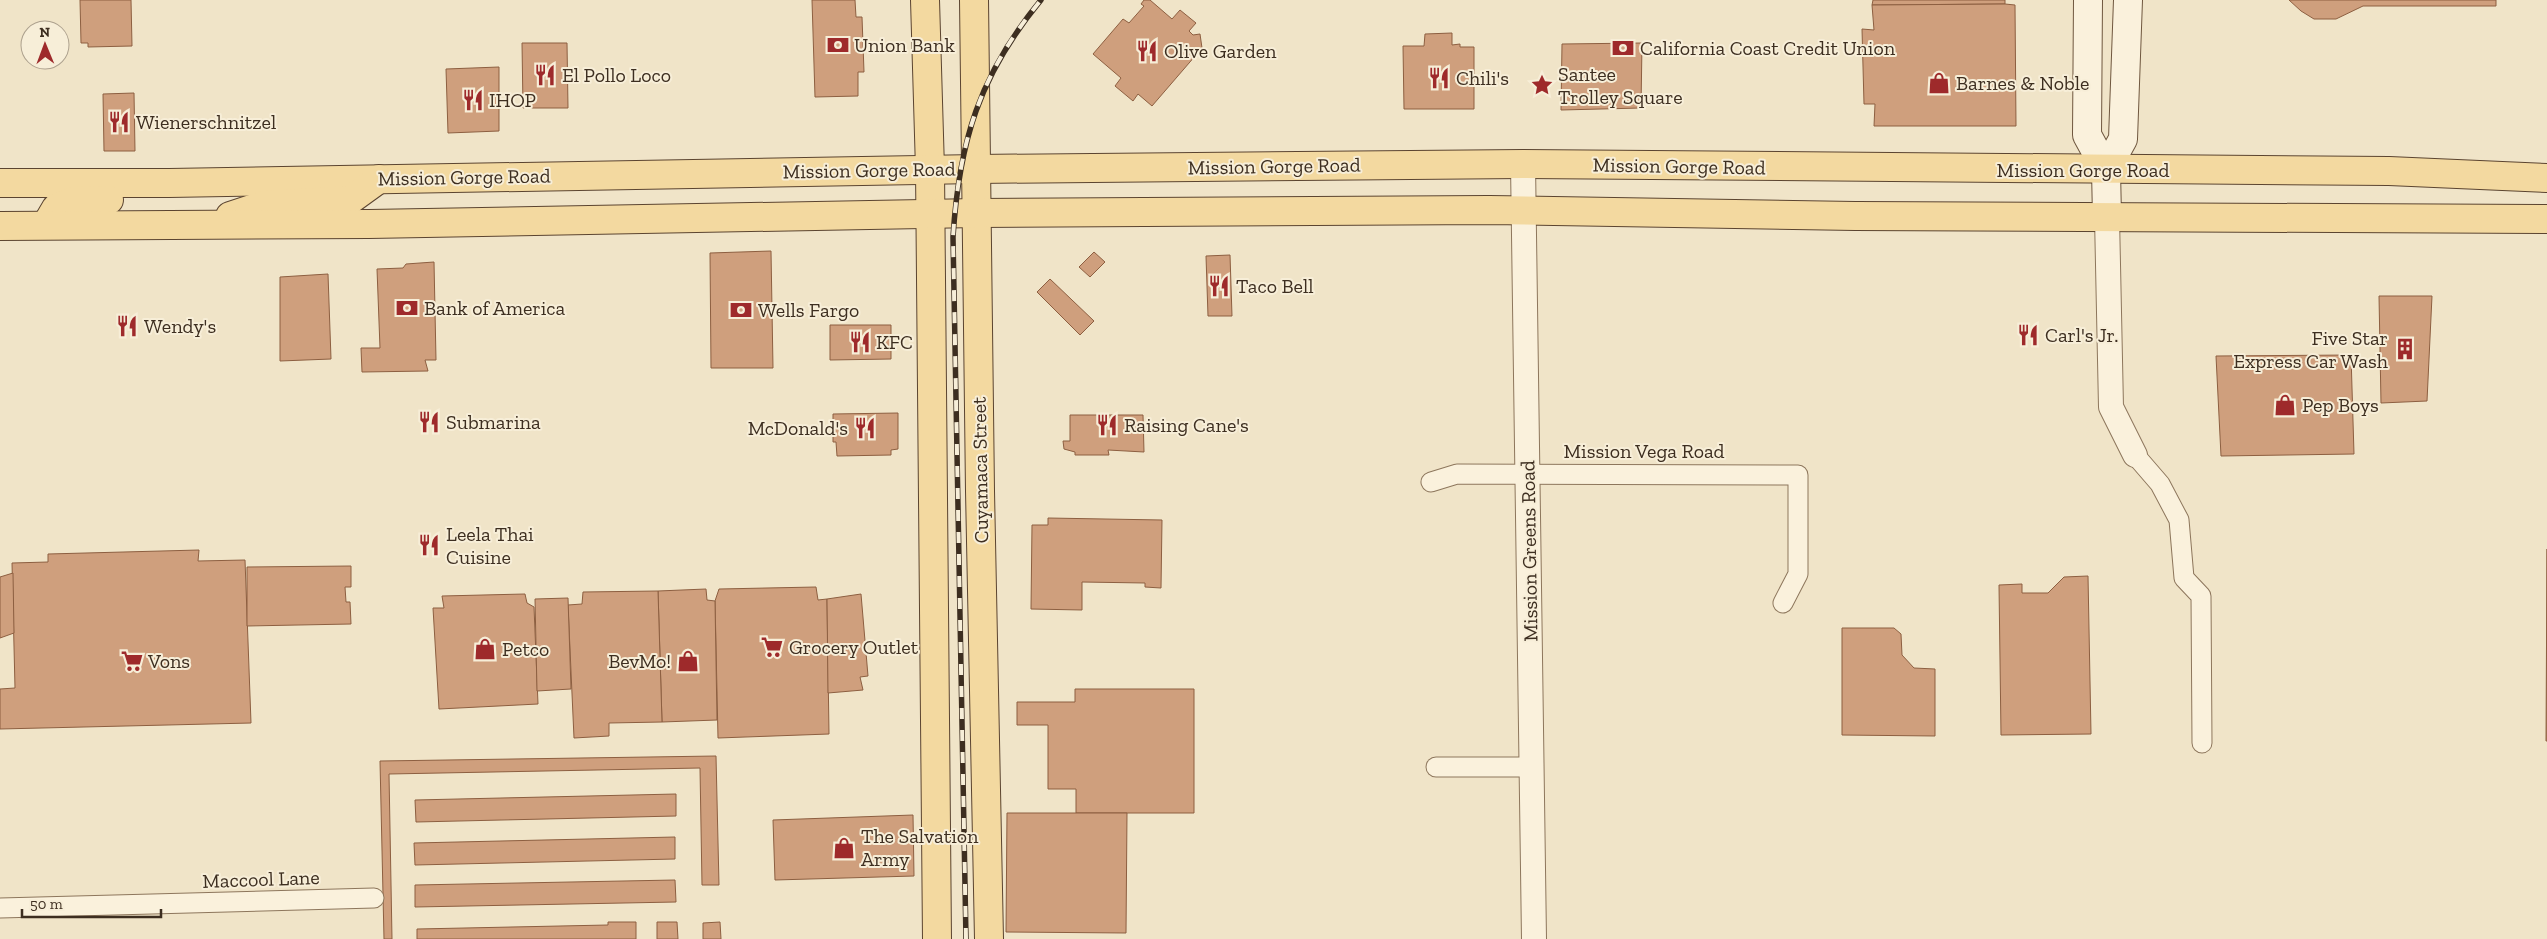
<svg xmlns="http://www.w3.org/2000/svg" width="2547" height="939" font-family="'Zilla Slab',serif">
<style>
.building{fill:#cf9f7d;stroke:#8d5f41}
.lines{fill:none;stroke-linecap:round;stroke-linejoin:round}
.minor-casing{stroke:#8d765c;stroke-width:21}
.tertiary-casing{stroke:#8d765c;stroke-width:26}
.secondary-casing{stroke:#6f573f;stroke-width:30}
.primary-casing{stroke:#5b4430;stroke-width:30}
.minor{stroke:#faf1dc;stroke-width:19}
.tertiary{stroke:#faf1dc;stroke-width:24}
.secondary{stroke:#faf1dc;stroke-width:28}
.primary{stroke:#f3d9a0;stroke-width:28}
.rail-casing{stroke:#3d2e20;stroke-width:5.5}
.rail{stroke:#f7eed8;stroke-width:4;stroke-dasharray:11;stroke-linecap:butt}
.labels{text-anchor:middle;dominant-baseline:central;stroke-width:4;stroke-linejoin:round;paint-order:stroke}
.poi-label{font-size:20px;fill:#3d2e20;stroke:#f7eed8;text-anchor:start}
.street-label{font-size:20px;fill:#3d2e20;stroke:#f7eed8}
</style>
<rect width="100%" height="100%" fill="#f0e4c8"/>
<g class="building">
<polygon points="80,0 131,0 132,46 88,47 88,43 81,43"/>
<polygon points="812,0 855,0 856,17 862,17 864,72 858,72 858,96 815,97"/>
<polygon points="1144,0 1150,0 1172,19 1180,10 1196,23 1189,31 1193,35 1200,34 1202,48 1152,106 1138,94 1133,101 1115,86 1121,78 1093,54 1123,19 1129,23 1144,6 1141,4"/>
<polygon points="1873,0 2005,0 2005,4 1872,5"/>
<polygon points="2289,0 2496,0 2496,6 2363,6 2336,19 2314,19 2301,11"/>
<polygon points="2005,4 2015,5 2016,126 1874,126 1875,104 1864,104 1862,29 1874,30 1872,5"/>
<polygon points="1452,33 1452,45 1460,44 1460,47 1474,47 1474,109 1404,109 1403,46 1424,46 1425,34"/>
<polygon points="522,43 567,43 568,108 523,108"/>
<polygon points="1642,43 1641,108 1561,110 1562,44"/>
<polygon points="499,67 499,131 448,133 446,69"/>
<polygon points="134,93 135,151 104,151 103,94"/>
<polygon points="771,251 773,368 711,368 710,253"/>
<polygon points="1094,252 1105,262 1090,277 1079,267"/>
<polygon points="1230,255 1232,316 1208,316 1206,256"/>
<polygon points="434,262 436,360 425,360 428,371 362,372 361,348 380,348 377,269 403,268 406,264"/>
<polygon points="328,274 331,359 280,361 280,277"/>
<polygon points="1050,279 1094,321 1080,335 1037,292"/>
<polygon points="2379,296 2432,296 2427,401 2381,403"/>
<polygon points="830,325 891,325 891,359 830,360"/>
<polygon points="2351,355 2354,454 2221,456 2216,356"/>
<polygon points="898,413 898,449 891,450 891,455 837,456 836,442 833,442 833,414"/>
<polygon points="1070,415 1143,415 1144,452 1108,450 1109,455 1075,455 1075,452 1064,449 1063,441 1070,441"/>
<polygon points="1048,518 1162,520 1161,588 1145,587 1145,583 1082,582 1082,610 1031,609 1032,525 1048,525"/>
<polygon points="2547,549 2547,741 2546,741"/>
<polygon points="199,550 198,561 245,560 251,723 0,729 0,689 15,688 12,563 48,562 48,554"/>
<polygon points="351,566 351,587 345,587 346,602 350,602 351,624 247,626 247,567"/>
<polygon points="13,573 14,633 0,638 0,577"/>
<polygon points="2088,576 2091,734 2001,735 1999,585 2022,584 2022,593 2048,593 2064,577"/>
<polygon points="816,587 818,600 827,599 829,734 718,738 715,601 719,589"/>
<polygon points="706,589 707,600 715,601 717,720 662,722 658,591"/>
<polygon points="658,591 662,722 609,723 609,736 574,738 568,605 582,604 583,592"/>
<polygon points="525,594 527,603 534,607 538,704 439,709 433,608 444,608 442,596"/>
<polygon points="861,594 868,676 860,677 863,690 828,693 827,599"/>
<polygon points="568,598 571,689 537,691 535,599"/>
<polygon points="1842,628 1894,628 1901,634 1902,655 1914,668 1935,669 1935,736 1842,735"/>
<polygon points="1075,689 1194,689 1194,813 1076,813 1076,789 1048,789 1048,725 1017,725 1017,702 1075,702"/>
<polygon points="716,756 719,885 702,885 700,768 389,774 392,939 384,939 380,761"/>
<polygon points="676,794 676,816 416,822 415,800"/>
<polygon points="1007,813 1127,813 1126,933 1006,932"/>
<polygon points="913,815 914,876 775,880 773,820"/>
<polygon points="675,837 675,859 415,865 414,843"/>
<polygon points="675,880 676,902 415,907 415,885"/>
<polygon points="608,922 636,922 636,939 417,939 417,929 608,925"/>
<polygon points="657,922 677,922 678,939 657,939"/>
<polygon points="720,922 721,939 703,939 703,923"/>
</g>
<g class="lines">
<g class="minor-casing">
<g id="minor">
<polyline points="2135,455 2160,484 2179,520 2184,578 2201,596 2202,743"/>
<polyline points="1431,482 1457,474 1798,475 1798,574 1783,603"/>
<polyline points="1436,767 1532,767"/>
<polyline points="0,908 374,898"/>
</g>
</g>
<g class="tertiary-casing">
<g id="tertiary">
<polyline points="1523,164 1534,939"/>
<polyline points="2107,217 2111,407 2135,455"/>
</g>
</g>
<g class="secondary-casing">
<g id="secondary">
<polyline points="2088,0 2087,135 2106,170 2107,217"/>
<polyline points="2106,170 2123,139 2128,0"/>
</g>
</g>
<g class="primary-casing">
<g id="primary">
<polyline points="925,0 930,169 937,939"/>
<polyline points="974,0 980,491 989,939"/>
<polyline points="0,183 169,183 977,169 1523,164 2389,171 2547,178"/>
<polyline points="230,216 264,205 350,200 379,179"/>
<polyline points="46,225 56,208 74,201 109,200"/>
<polyline points="0,226 369,224 977,213 1489,210 1855,216 2547,219"/>
</g>
</g>
<use href="#minor" class="minor"/>
<use href="#tertiary" class="tertiary"/>
<use href="#secondary" class="secondary"/>
<use href="#primary" class="primary"/>
<g class="rail-casing">
<path id="rail" d="M966 939 953 237C959 142 979 75 1041 0"/>
</g>
<use href="#rail" class="rail"/>
</g>
<defs>
<g id="bank-bare" transform="scale(1.725)"><path d="M-6-4H6V4H-6ZM0-2.3a2.3 2.3 0 1 0 0 4.6a2.3 2.3 0 1 0 0-4.6Z" fill="#9e2a2b" stroke="#f7eed8" stroke-width="2.5" paint-order="stroke"/></g>
<g id="restaurant-bare" transform="scale(1.725)"><path d="M-5-6h1v4h1v-4h1v4h1v-4h1v5L-1.5 .5V6h-2V.5L-5-1ZM5-6V6H3V1.5H1.5Q1.5-4 5-6Z" fill="#9e2a2b" stroke="#f7eed8" stroke-width="2.5" paint-order="stroke"/></g>
<g id="shop-bare" transform="scale(1.725)"><path d="M-5-2.5h2.3a2.7 3.5 0 0 1 5.4 0H5L5.5 6h-11ZM-1.5-2.5h3a1.5 2.3 0 0 0-3 0Z" fill="#9e2a2b" stroke="#f7eed8" stroke-width="2.5" paint-order="stroke"/></g>
<g id="sight-bare" transform="scale(1.725)"><path d="M0-6L1.8-2.2L6-1.7L2.9 1.2L3.7 5.4L0 3.3L-3.7 5.4L-2.9 1.2L-6-1.7L-1.8-2.2Z" fill="#9e2a2b" stroke="#f7eed8" stroke-width="2.5" paint-order="stroke"/></g>
<g id="building-bare" transform="scale(1.725)"><path d="M-4-6H4V6H1V3H-1V6H-4ZM-2.5-4.3h1.7v1.8h-1.7ZM.8-4.3h1.7v1.8H.8ZM-2.5-1h1.7V.8h-1.7ZM.8-1h1.7V.8H.8Z" fill="#9e2a2b" stroke="#f7eed8" stroke-width="2.5" paint-order="stroke"/></g>
<g id="supermarket-bare" transform="scale(1.725)"><path d="M-6-5.5h2.5l.6 2H6L4.5 2H-2.5L-4.4-4H-6ZM-1.5 3.2a1.3 1.3 0 1 0 .1 0ZM3 3.2a1.3 1.3 0 1 0 .1 0Z" fill="#9e2a2b" stroke="#f7eed8" stroke-width="2.5" paint-order="stroke"/></g>
</defs>
<g fill-rule="evenodd">
<use href="#bank-bare" x="838" y="45"/>
<use href="#bank-bare" x="1623" y="48"/>
<use href="#restaurant-bare" x="1147" y="51"/>
<use href="#restaurant-bare" x="545" y="75"/>
<use href="#restaurant-bare" x="1439" y="78"/>
<use href="#shop-bare" x="1939" y="83"/>
<use href="#sight-bare" x="1542" y="85"/>
<use href="#restaurant-bare" x="473" y="100"/>
<use href="#restaurant-bare" x="119" y="122"/>
<use href="#restaurant-bare" x="1219" y="286"/>
<use href="#bank-bare" x="407" y="308"/>
<use href="#bank-bare" x="741" y="310"/>
<use href="#restaurant-bare" x="127" y="326"/>
<use href="#restaurant-bare" x="2028" y="335"/>
<use href="#restaurant-bare" x="860" y="342"/>
<use href="#building-bare" x="2405" y="349"/>
<use href="#shop-bare" x="2285" y="405"/>
<use href="#restaurant-bare" x="429" y="422"/>
<use href="#restaurant-bare" x="1107" y="425"/>
<use href="#restaurant-bare" x="865" y="428"/>
<use href="#restaurant-bare" x="429" y="545"/>
<use href="#supermarket-bare" x="772" y="647"/>
<use href="#shop-bare" x="485" y="649"/>
<use href="#supermarket-bare" x="132" y="661"/>
<use href="#shop-bare" x="688" y="661"/>
<use href="#shop-bare" x="844" y="848"/>
</g>
<g class="labels">
<g class="poi-label">
<text x="854" y="45">Union Bank</text>
<text x="1640" y="48">California Coast Credit Union</text>
<text x="1164" y="51">Olive Garden</text>
<text x="1558" y="74">Santee<tspan x="1558" dy="23">Trolley Square</tspan></text>
<text x="562" y="75">El Pollo Loco</text>
<text x="1456" y="78">Chili's</text>
<text x="1956" y="83">Barnes &amp; Noble</text>
<text x="489" y="100">IHOP</text>
<text x="136" y="122">Wienerschnitzel</text>
<text x="1236" y="286">Taco Bell</text>
<text x="424" y="308">Bank of America</text>
<text x="758" y="310">Wells Fargo</text>
<text x="144" y="326">Wendy's</text>
<text x="2045" y="335">Carl's Jr.</text>
<text x="2388" y="338" text-anchor="end">Five Star<tspan x="2388" dy="23">Express Car Wash</tspan></text>
<text x="876" y="342">KFC</text>
<text x="2302" y="405">Pep Boys</text>
<text x="446" y="422">Submarina</text>
<text x="1124" y="425">Raising Cane's</text>
<text x="848" y="428" text-anchor="end">McDonald's</text>
<text x="446" y="534">Leela Thai<tspan x="446" dy="23">Cuisine</tspan></text>
<text x="789" y="647">Grocery Outlet</text>
<text x="502" y="649">Petco</text>
<text x="148" y="661">Vons</text>
<text x="671" y="661" text-anchor="end">BevMo!</text>
<text x="861" y="836">The Salvation<tspan x="861" dy="23">Army</tspan></text>
</g>
<g class="street-label">
<text transform="translate(1274 166) rotate(-1)">Mission Gorge Road</text>
<text transform="translate(1679 166) rotate(1)">Mission Gorge Road</text>
<text transform="translate(869 170) rotate(-1)">Mission Gorge Road</text>
<text x="2083" y="170">Mission Gorge Road</text>
<text transform="translate(464 177) rotate(-1)">Mission Gorge Road</text>
<text x="1644" y="451">Mission Vega Road</text>
<text transform="translate(980 470) rotate(-91)">Cuyamaca Street</text>
<text transform="translate(1529 551) rotate(-91)">Mission Greens Road</text>
<text transform="translate(261 879) rotate(-2)">Maccool Lane</text>
</g>
</g>
<g transform="translate(45 45) rotate(359)"><circle r="24" fill="#f7eed8" stroke="#ada18e"/>
<path d="M0-4L9 19L0 12L-9 19Z" fill="#9e2a2b"/>
<text y="-8" font-size="14" font-weight="bold" text-anchor="middle" fill="#3d2e20">N</text>
</g>
<path d="M22 909v8h139v-8" fill="none" stroke="#3d2e20" stroke-width="2.5"/>
<text x="30" y="909" font-size="15" fill="#3d2e20" stroke="#f7eed8" stroke-width="4" paint-order="stroke">50 m</text>
</svg>
